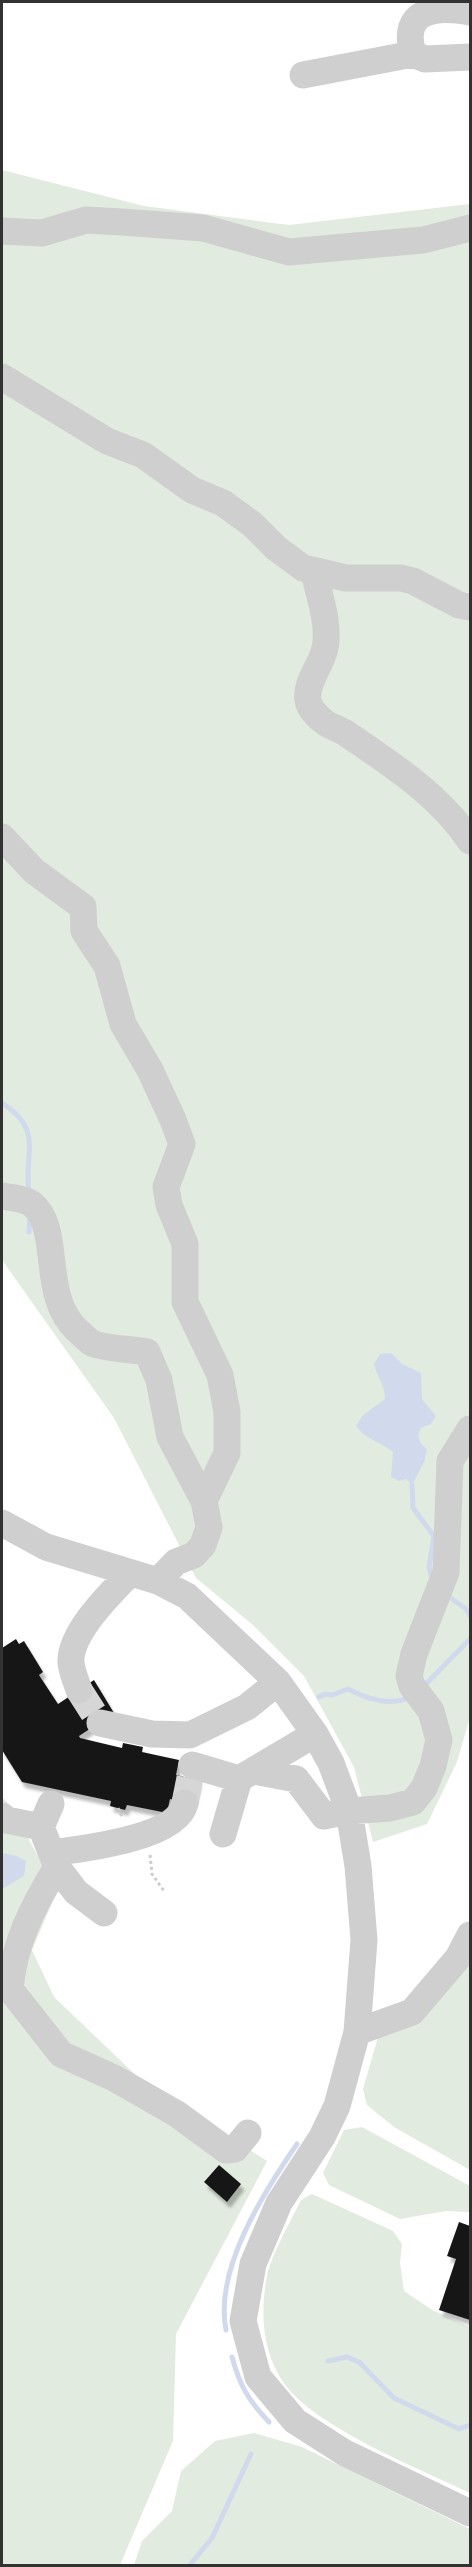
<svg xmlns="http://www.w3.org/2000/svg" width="472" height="2567" viewBox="0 0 472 2567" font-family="'Varela Round',sans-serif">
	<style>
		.green { fill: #e2ebdf }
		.water { fill: #d0daec }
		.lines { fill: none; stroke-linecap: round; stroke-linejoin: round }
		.stream { stroke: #d0daec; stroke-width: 5 }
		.building { fill: #191919; filter: url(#shadow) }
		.minor-tunnel { stroke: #d6d6d6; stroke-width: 27; stroke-dasharray: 27 14; stroke-linecap: butt }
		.path { stroke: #ccc; stroke-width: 3; stroke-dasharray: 3 3; stroke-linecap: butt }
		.minor { stroke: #cfcfcf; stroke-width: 27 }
	</style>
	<defs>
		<filter id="shadow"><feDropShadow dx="3.5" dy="6" stdDeviation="1.5" flood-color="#0004"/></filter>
	</defs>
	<rect width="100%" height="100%" fill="#fff"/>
	<!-- green -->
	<path class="green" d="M2,170L144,206L289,225L470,204V1717L457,1762L427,1824L373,1842L354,1767L304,1676L253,1625L196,1578L114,1418L2,1260Z
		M2,1797L10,1805L57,1891L32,1950L54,1997L142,2081L267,2161L176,2334L173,2441L120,2565H2Z
		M470,1961V2170L394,2127L367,2105L363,2089L378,2037C416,2016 446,1999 470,1961Z
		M362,2127L470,2186V2212L446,2211L400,2219L329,2185L323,2173L344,2130Z
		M312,2194L393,2231L402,2244L400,2263L404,2291L432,2310L470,2327V2493C420,2469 314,2427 283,2382C262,2350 260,2312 267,2276C271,2255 291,2221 301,2200Z
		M254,2433L302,2447L470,2529V2565H134L142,2541L172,2511L181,2471L215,2441Z"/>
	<!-- water -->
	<path class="water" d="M391,1353L402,1364L421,1373L422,1399L436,1416L431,1424L421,1428L418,1435L421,1444L427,1449L424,1462L412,1485L406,1479L399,1481L391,1477L393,1452C380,1441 366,1440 356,1426L362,1416L385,1399C385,1385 377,1377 374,1364L380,1354Z
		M2,1853L17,1856L26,1861L24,1876L2,1889Z"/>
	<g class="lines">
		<!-- stream -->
		<path class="stream" d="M2,1103C45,1131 23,1152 29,1192
			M29,1232L30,1216
			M412,1485L413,1508L434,1536L429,1567L432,1578
			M445,1594L466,1609L470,1616
			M423,1687L470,1639
			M319,1697L325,1694L332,1695L348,1689C365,1698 393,1708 410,1696
			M226,2330C214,2269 264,2192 297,2144
			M232,2357C240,2386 248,2400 269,2422
			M328,2361L347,2357L359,2362L394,2398L459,2429L470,2425
			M189,2566L212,2538L251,2454"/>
	</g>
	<!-- building -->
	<path class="building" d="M16,1639L19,1644L24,1641L43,1672L39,1675L58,1704L94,1680L114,1713L79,1736L80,1738L122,1748L123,1743L143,1747L142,1752L179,1760L176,1775L198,1780L192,1804L170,1799L167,1813L127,1805L125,1810L110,1806L111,1801L22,1782L2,1750V1648Z
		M219,2165L241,2184L227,2202L204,2182Z
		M459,2222L470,2226V2320L439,2310L456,2259L447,2256Z"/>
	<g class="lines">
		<!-- minor-tunnel -->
		<path class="minor-tunnel" d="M79,1690L100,1723
			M185,1803L190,1778"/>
		<!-- path -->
		<path class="path" d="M118,1808L122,1817
			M150,1855L152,1874L164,1891"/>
		<!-- minor -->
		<path class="minor" d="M470,12C436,6 400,9 413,54L425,59L470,57
			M303,75L413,54
			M2,231L42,233L86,220L122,222L203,228L289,252L423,240L470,228
			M2,377L107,441L143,455L192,490L223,503L252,524L276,548L303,568L346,578H401L413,581L459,605L470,607
			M314,572C319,595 330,625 325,648C322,665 305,682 308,700C309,708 317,716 323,721C330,727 340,729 347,734C391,764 441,796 470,841
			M2,837L34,871L83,907L84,931L107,966L123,1024L150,1070L173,1120L182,1144L166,1187L169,1205L185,1244V1302L220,1375L227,1412V1453L204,1501L209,1527L203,1545L194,1555L176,1562L158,1581
			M2,1196C11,1198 24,1198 32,1204C63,1229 39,1296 78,1331C82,1334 87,1340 92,1343C105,1349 132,1349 147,1352L159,1380L170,1437L204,1501
			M2,1523L46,1547L158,1581L187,1596L278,1682L315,1734L331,1763L349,1811L358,1866L364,1940L357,2032L337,2106L322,2137L279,2203L253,2264L243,2321L258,2377L295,2421L345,2453L470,2513
			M79,1690C76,1681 72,1672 71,1663C69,1633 111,1593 130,1573
			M100,1723L152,1734L190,1735L247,1707L278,1682
			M192,1765L239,1779
			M254,1771L296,1779L324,1816L349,1811L390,1808L413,1802L424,1788L433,1766L439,1740L431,1711L412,1686L409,1676L414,1654L446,1572L450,1461L470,1429
			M51,1804L41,1827L57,1867L76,1892L104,1913
			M2,1816L7,1820L41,1827
			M223,1834L239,1779L315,1734
			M52,1853C82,1849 178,1838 185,1803
			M57,1867C33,1906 14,1943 10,1989L61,2054L114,2078L177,2114L226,2150L235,2149L248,2133
			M357,2032L412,2012L458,1958L470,1935"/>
	</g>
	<!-- border -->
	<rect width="472" height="2567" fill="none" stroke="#323232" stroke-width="6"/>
</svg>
